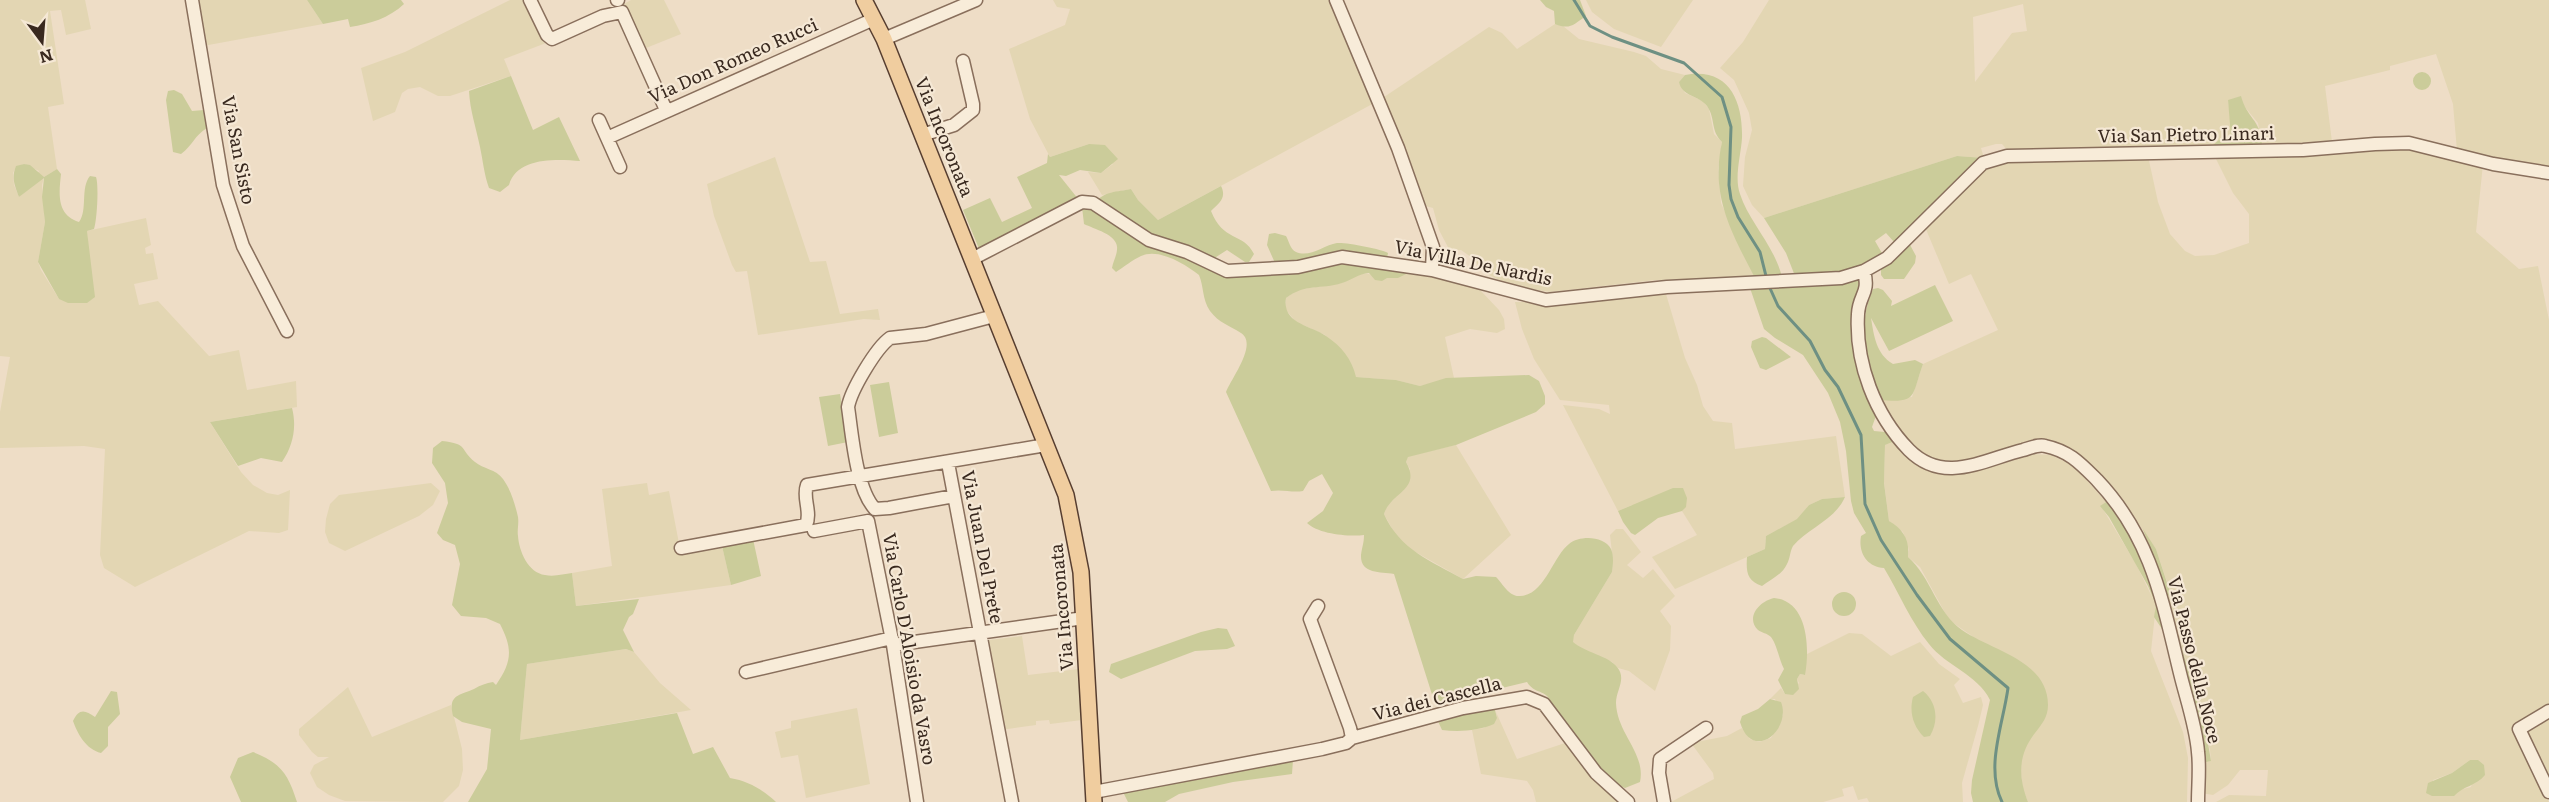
<svg xmlns="http://www.w3.org/2000/svg" width="2549" height="802" viewBox="0 0 2549 802" font-family="Literata,serif">
	<style>
		.farmland { fill: #e3d6b3; fill-rule: evenodd }
		.green { fill: #cbcc9a }
		.lines { fill: none; stroke-linecap: round; stroke-linejoin: round }
		.stream { stroke: #6e9083; stroke-width: 3 }
		.minor-casing { stroke: #896f5c; stroke-width: 15 }
		.major-casing { stroke: #573e30; stroke-width: 18 }
		.minor { stroke: #f8ecd9; stroke-width: 12 }
		.major { stroke: #f0cd9f; stroke-width: 15 }
		.labels { text-anchor: middle; stroke-width: 4.5; stroke-linejoin: round; paint-order: stroke }
		.street-label { font-size: 18px; fill: #39291f; stroke: #f5e8d5 }
	</style>
	<rect width="100%" height="100%" fill="#eeddc6"/>
	<!-- farmland -->
	<path class="farmland" d="M0,0H85L91,29L66,35L61,10L50,11L64,104L48,107L57,169L44,177L42,185L45,222L38,262L41,270L59,299L89,261L87,231L146,218L151,245L145,248L146,254L153,253L158,279L134,284L139,305L158,301L209,356L239,350L247,390L296,381L297,407L210,422L241,472L253,485L267,493L278,495L290,490L288,530L279,533L249,531L135,587L104,568L100,555L105,449L84,446L0,448V412L10,357L0,356ZM24,164L39,171L27,190L19,197L14,185L13,173L16,167Z
		M195,0H307L323,24L203,46Z
		M510,0H524L546,43L504,59L511,76L450,96H438L420,87L408,89L402,93L395,112L373,121L361,68L405,52Z
		M631,0H664L681,34L646,48L624,4Z
		M1053,0H1330L1376,102L1158,220L1138,200L1131,189L1102,195L1088,172L1101,173L1113,164L1089,144L1050,157L1030,119L1009,49L1065,25L1070,9L1057,7Z
		M1586,0H1693L1661,47L1614,29L1592,12Z
		M1769,0H2549V168L2457,151L2453,104L2436,54L2390,66V70L2325,86L2332,142L2262,144L2258,123L2244,106L2228,100L2232,137L2212,146L2009,152L2002,144H1996L1981,148L1984,158L1957,156L1764,218L1752,205L1743,186L1745,157L1752,130L1749,113L1734,80L1720,68L1743,42ZM2023,4L2027,31L2012,33L1975,82L1973,17Z
		M1558,22L1579,39L1634,52L1646,56L1661,69L1685,75L1679,82L1685,93L1703,101L1709,109L1714,134L1722,142L1718,168L1721,203L1755,278L1656,280L1550,292L1518,287L1499,280L1485,273L1471,257L1461,250L1450,251L1439,230L1433,208L1422,205L1381,99L1489,27L1502,33L1517,49Z
		M2383,146L2429,151L2483,164L2476,232L2519,269L2538,266L2549,320V708L2524,720L2522,747L2549,802H2216L2229,795L2266,796L2268,770H2240L2228,785L2213,795L2201,793L2202,763L2211,761L2210,750L2198,702L2167,596L2171,594L2156,549L2126,506L2098,477L2057,446L1956,466L1933,463L1902,437L1879,400L1912,397L1923,364L1998,330L1971,274L1949,284L1925,227L1985,167L2011,159L2148,156L2158,202L2170,234L2185,251L2195,256L2214,255L2249,243V214L2233,193L2214,155ZM2470,760H2478L2471,787L2459,790L2452,796H2432L2433,780L2452,773Z
		M775,157L810,262L826,261L840,314L878,309L880,320L864,319L758,335L747,271L736,272L732,265L714,216L707,184Z
		M1409,268L1466,283L1481,291L1499,310L1504,319L1505,329L1497,333L1470,329L1445,337L1454,378L1420,386L1396,380L1356,377L1325,335L1296,322L1286,310V298L1297,290L1341,283L1361,273L1398,278Z
		M1666,294L1685,358L1697,385L1703,406L1713,421L1732,423L1735,449L1836,436L1845,497L1822,499L1809,505L1798,519L1766,536L1765,549L1675,589L1652,557L1697,535L1682,511L1686,506L1632,505L1618,511L1563,405L1599,409L1610,414L1609,405L1560,400L1534,359L1522,329L1515,302H1579Z
		M1895,441L1921,465L1990,463L2006,461L2031,454L2051,455L2074,466L2106,502L2101,506L2136,564L2156,605L2151,651L2183,732L2188,758L2187,802H2028L2023,790L2020,766L2023,750L2031,738L1972,636L1949,620L1920,567L1908,557L1909,550L1903,532L1889,521L1884,482L1885,445Z
		M1456,445L1511,535L1463,579L1405,546L1395,534L1384,514L1387,505L1394,499L1410,469L1406,462L1408,456Z
		M431,483L440,491L433,505L419,516L345,551L329,543L325,532L326,519L330,504L339,495Z
		M647,483L649,495L669,491L681,554L722,546L731,585L576,606L572,573L612,566L602,489Z
		M1616,529H1623L1641,552L1627,565L1643,578L1653,569L1675,596L1660,611L1671,626L1670,650L1655,691L1629,671L1618,668L1612,662L1579,648L1572,642L1574,635L1612,572L1613,562L1610,535Z
		M1849,633L1862,634L1891,656L1920,642L1939,664L1960,679L1954,685L1963,703L1981,697L1983,705L1978,726L1962,783L1963,802H1869L1867,798L1858,800L1853,786L1842,789L1844,796L1823,802H1671L1714,779L1713,773L1691,743L1727,736L1742,728L1750,739L1759,742L1771,738L1783,715L1775,699H1770L1781,688L1785,694L1799,683L1797,679L1800,674L1804,675L1807,654Z
		M1022,636L1028,675L1079,669L1082,720L1050,724L1049,720L1036,721V725L1001,730L982,641Z
		M626,649L634,652L660,683L691,710L520,740L527,664Z
		M348,687L372,737L451,705L462,749L463,770L459,786L443,802L345,801L329,795L317,787L310,773L314,765L329,757H318L312,752L299,735V729Z
		M857,708L870,784L806,798L798,755L781,758L775,732L791,728V721Z
		M1496,712L1517,759L1571,741L1622,802H1536L1533,790L1527,781L1481,774L1472,730L1484,728L1497,718Z
		M2549,716V783L2526,736L2528,728Z"/>
	<!-- green -->
	<path class="green" d="M307,0H401L404,4C389,18 370,24 350,27L348,19L323,24Z
		M1540,0H1580L1586,16C1573,25 1570,30 1555,24L1554,11L1546,7Z
		M2413 81a9 9 0 1 1 18 0a9 9 0 1 1-18 0Z
		M1685,75C1729,67 1743,101 1742,138C1741,155 1734,177 1740,194C1749,222 1774,245 1782,277L1755,278C1731,232 1710,195 1722,142C1710,130 1716,119 1707,106C1699,95 1682,97 1679,82Z
		M511,76L533,130L559,117L580,161C556,159 517,157 509,185L500,192L489,188C484,174 483,161 480,147C476,127 470,111 469,91Z
		M174,90L182,94L192,111L204,110L207,128C194,136 193,145 181,154L173,152L166,100L168,91Z
		M2241,96C2247,119 2260,118 2262,144L2212,146L2219,140L2231,137L2228,100Z
		M1089,144L1105,145L1118,159L1101,173L1080,170L1066,176L1059,175L1079,200L980,251L963,210L990,198L1002,222L1032,208L1017,177L1047,163L1048,154L1050,157Z
		M1957,156L1984,158L1963,173L1895,243L1886,233L1875,241L1883,255L1851,271L1795,276L1786,253L1764,218Z
		M24,164L30,165L44,177L57,169L61,174C59,193 56,215 79,222C88,210 80,188 90,176L96,177C99,185 97,220 94,229L87,231L95,297L87,303H68L59,299L38,262L45,222L42,197L44,178L19,197C15,186 11,178 16,166Z
		M1221,186C1227,198 1219,203 1211,211C1223,242 1243,232 1254,254L1249,262H1245L1227,250L1213,259L1164,243L1095,203C1104,191 1117,192 1131,189L1138,200L1158,220Z
		M1089,204L1224,272L1341,259L1410,272L1398,278H1387L1382,281L1375,280L1369,273C1358,274 1352,280 1342,283C1320,290 1306,283 1286,298C1282,324 1311,325 1326,336C1341,346 1352,359 1356,377L1396,380L1420,386L1446,378L1529,375L1539,381L1545,396V404L1536,412L1456,445L1408,457L1406,462C1422,490 1391,492 1384,514C1400,550 1431,561 1463,579L1476,576L1496,577C1503,584 1509,597 1520,596C1545,595 1553,556 1569,544C1580,535 1604,536 1611,549C1614,556 1613,565 1612,572L1574,635L1573,642C1584,652 1609,656 1617,667C1627,679 1616,690 1616,703C1617,734 1646,753 1640,782L1625,788C1599,777 1562,722 1548,697C1542,690 1534,693 1527,682L1435,704L1394,574C1380,572 1360,574 1361,555C1362,547 1364,543 1364,535C1349,537 1318,534 1307,523L1323,511L1333,493L1322,474L1309,481L1303,491C1292,493 1283,489 1271,491L1226,392C1232,377 1258,344 1241,333C1229,325 1219,323 1210,311C1202,299 1204,287 1199,275C1185,264 1159,248 1141,256C1132,260 1124,267 1116,272L1112,268C1113,262 1117,255 1117,249C1119,235 1094,229 1084,224L1082,207Z
		M1275,233L1286,236C1289,241 1290,249 1296,252C1310,258 1324,245 1337,243C1345,242 1382,249 1388,253L1387,259L1301,266L1275,263L1267,245L1269,234Z
		M1909,243L1916,256L1915,263L1904,279H1884L1881,275V268Z
		M1858,279L1862,281L1855,319L1878,410L1872,427L1874,431L1885,432L1895,441L1885,445L1884,483L1889,521C1903,529 1910,540 1908,557C1931,577 1937,613 1962,630C1990,650 2048,660 2048,705C2048,717 2042,724 2035,733C2018,755 2018,776 2028,802H1973L1971,793L1972,780L1990,700C1977,674 1946,666 1929,644C1911,622 1899,593 1884,568C1867,567 1858,553 1861,536L1866,533L1854,513L1851,501L1846,451L1840,422L1828,393L1803,355L1775,338L1764,329L1750,288L1818,286Z
		M1935,285L1953,321L1889,351L1871,318C1874,336 1876,354 1893,364L1915,360L1923,364C1911,398 1918,403 1879,400C1866,362 1856,329 1873,289L1878,288L1883,290L1892,301L1891,306Z
		M1762,337L1766,338L1791,357L1766,370L1760,368L1751,347L1752,341Z
		M889,382L898,433L879,437L870,385Z
		M840,394L848,442L828,446L819,397Z
		M292,408C297,427 293,446 282,462L261,458L238,466L210,422Z
		M442,441C469,444 459,449 475,462C483,469 496,469 503,479C511,490 515,504 518,517C519,524 517,530 518,536C519,551 528,573 545,575C554,577 564,574 572,573L576,606L639,599L633,614L629,617L623,630L634,652L626,649L527,664L520,740L677,713L693,754L713,747L730,778C748,781 762,789 776,802H468L487,769L491,729L462,722L453,716C448,695 458,696 474,689C481,685 486,683 493,682L496,685C512,662 513,649 500,624L486,618L461,616L452,605L460,564L455,545L443,540L437,533L448,503L445,483L432,463L433,448Z
		M1673,488H1683L1687,498L1686,507L1682,511L1658,518L1635,535L1631,533L1623,522L1618,511Z
		M1845,497C1835,520 1808,528 1793,546C1790,551 1790,559 1787,564C1782,575 1771,579 1762,586C1747,581 1746,572 1747,557L1765,549L1766,536L1797,519L1809,505L1822,499Z
		M2106,502C2145,541 2152,584 2166,635L2154,617L2156,605L2148,586L2109,517L2100,506Z
		M2143,529L2156,549L2171,595L2167,596L2206,732L2211,761L2202,763L2161,581Z
		M753,539L761,576L731,585L722,546Z
		M1832 604a12 12 0 1 1 24 0a12 12 0 1 1-24 0Z
		M1774,598C1808,601 1810,648 1805,675L1800,674L1797,679L1799,689L1793,695L1785,694L1778,680L1784,669C1779,659 1777,645 1771,637C1767,633 1762,633 1758,630C1745,617 1760,601 1774,598Z
		M1218,628L1227,629L1235,646L1227,649L1195,651L1121,679L1109,672L1111,664L1201,632Z
		M111,691L117,692L120,714L108,727V746L101,753C86,749 78,735 73,721C79,708 85,710 95,717Z
		M1923,691C1937,702 1939,721 1930,736L1924,737C1913,726 1909,712 1913,697Z
		M1770,699L1781,702C1792,730 1752,763 1740,722L1742,716L1758,709Z
		M1494,706L1497,718L1494,724C1478,731 1459,732 1442,730L1437,719Z
		M253,752C281,763 288,774 297,802H241L230,777L238,758Z
		M1293,760L1292,774L1233,782L1179,794L1165,802H1128L1123,792Z
		M2470,760H2478L2484,765L2485,775C2476,786 2463,786 2454,796H2432L2426,793L2428,783L2452,773Z"/>
	<g class="lines">
		<!-- stream -->
		<path class="stream" d="M1574,0L1590,26L1612,37L1684,63L1722,97L1731,127L1729,185L1731,199L1738,217L1760,252L1767,280
			M1769,286L1778,306L1810,341L1825,370L1838,387L1861,435L1865,504L1881,540L1917,595L1950,639L2008,688C2003,725 1985,767 2002,802"/>
		<!-- minor casing -->
		<g class="minor-casing">
			<path id="minor" d="M192,0L223,185L243,246L287,331
				M530,0L547,35L552,39L603,16L622,12L666,110
				M617,0H618
				M1336,0L1398,148L1433,247L1432,270
				M884,39L976,0
				M599,120L620,167
				M922,135L954,125L973,110V104L963,61
				M607,138L874,19
				M972,259L1082,202L1093,203L1149,240L1187,252L1227,271L1298,267L1342,257L1432,270L1546,300L1667,287L1841,278L1864,271L1887,258L1983,163L2007,156L2303,150L2375,144L2409,143L2493,164L2549,173
				M1864,271C1870,294 1859,294 1858,314C1855,363 1875,415 1909,450C1944,485 1983,460 2023,450C2030,448 2039,444 2045,446C2069,451 2080,463 2097,480C2151,537 2162,599 2180,673C2186,698 2196,726 2198,752C2200,768 2198,786 2198,802
				M948,463L1012,802
				M954,496L889,508L875,509C856,489 852,434 848,407C851,390 876,348 890,338L926,334L994,316
				M814,531L868,521L893,645L917,802
				M681,548L806,525C812,512 802,498 807,485L1046,445
				M893,645L1084,618
				M746,672L892,638
				M2549,711L2519,729L2549,792
				M1352,738L1463,708L1527,697L1544,704L1596,773L1628,802
				M1094,792L1322,749L1346,743L1352,738L1350,728L1310,619L1318,606
				M1664,802L1659,773L1660,759L1706,728"/>
		</g>
		<!-- major casing -->
		<g class="major-casing">
			<path id="major" d="M864,0L884,39L1066,495L1081,572L1094,802"/>
		</g>
		<!-- minor -->
		<use href="#minor" class="minor"/>
		<!-- major -->
		<use href="#major" class="major"/>
	</g>
	<g class="labels">
		<!-- street labels -->
		<g class="street-label">
			<text transform="translate(733 61) rotate(-24)" y="6">Via Don Romeo Rucci</text>
			<text transform="translate(2186 135) rotate(-1)" y="6">Via San Pietro Linari</text>
			<text transform="translate(944 137) rotate(68)" y="6">Via Incoronata</text>
			<text transform="translate(238 150) rotate(79)" y="6">Via San Sisto</text>
			<text transform="translate(1473 263) rotate(12)" y="6">Via Villa De Nardis</text>
			<text transform="translate(982 547) rotate(79)" y="6">Via Juan Del Prete</text>
			<text transform="translate(1062 607) rotate(-95)" y="6">Via Incoronata</text>
			<text transform="translate(909 649) rotate(80)" y="6">Via Carlo D'Aloisio da Vasro</text>
			<text transform="translate(2194 660) rotate(76)" y="6">Via Passo della Noce</text>
			<text transform="translate(1437 699) rotate(-14)" y="6">Via dei Cascella</text>
		</g>
	</g>
	<!-- north arrow -->
	<g transform="translate(42 42) rotate(164)" stroke="#f5e8d5" stroke-width="4.5" paint-order="stroke">
	<path d="M0-4.5L10 22L0 15L-10 22Z" fill="#39291f"/>
	<text y="-9" font-size="16" font-weight="bold" text-anchor="middle" fill="#39291f">N</text>
	</g>
</svg>
